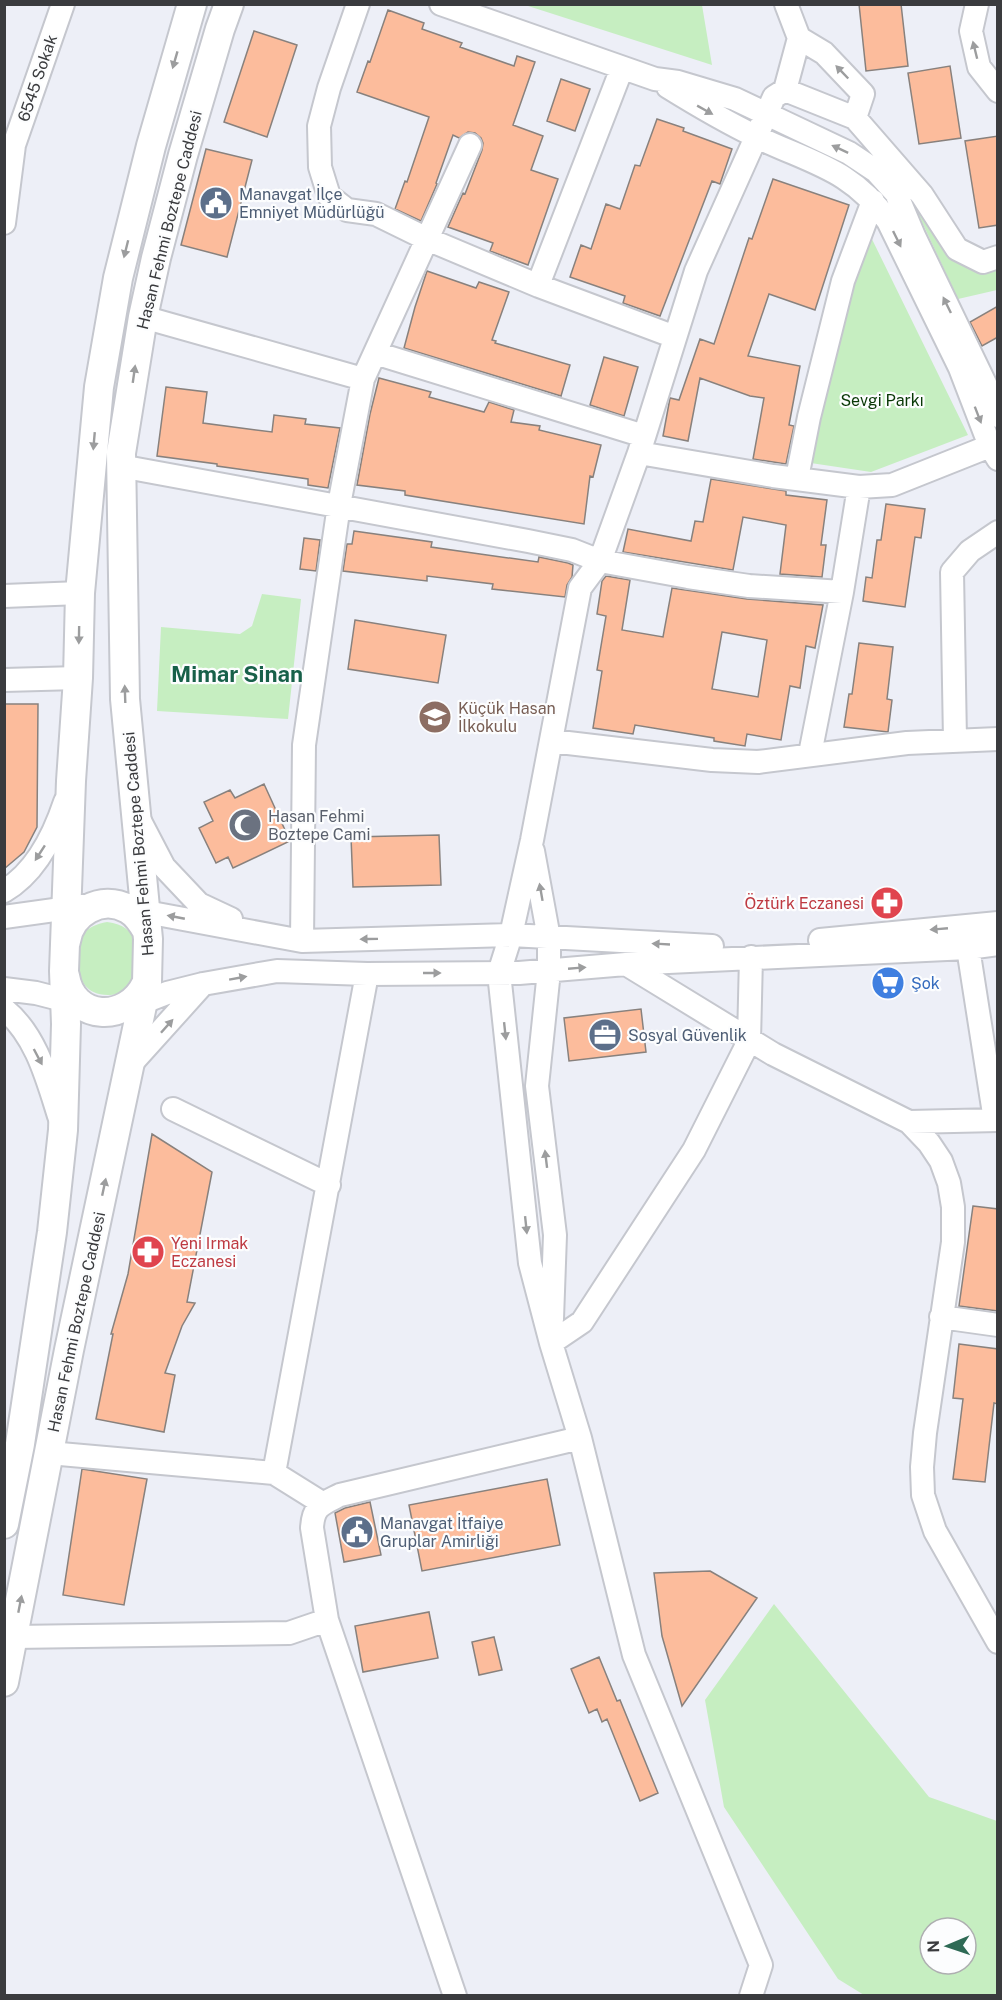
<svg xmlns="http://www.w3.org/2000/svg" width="1002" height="2000" viewBox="0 0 1002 2000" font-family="'Public Sans',sans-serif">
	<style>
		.green { fill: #c6eec1; fill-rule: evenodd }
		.building { fill: #fcbc9c; stroke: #88817d; stroke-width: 1.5; fill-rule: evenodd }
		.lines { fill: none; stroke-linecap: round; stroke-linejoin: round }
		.minor-casing { stroke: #c5c7ce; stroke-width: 26 }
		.major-casing { stroke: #c5c7ce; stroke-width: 32 }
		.minor { stroke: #fff; stroke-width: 22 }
		.major { stroke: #fff; stroke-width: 28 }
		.oneway { fill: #9c9d9e }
		.labels { text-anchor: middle; stroke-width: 4.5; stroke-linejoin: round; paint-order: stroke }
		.street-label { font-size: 16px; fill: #3a3b3e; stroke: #fcfdfe }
		.service-label { font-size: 16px; fill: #4e5e75; stroke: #fcfdfe; text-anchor: start }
		.park-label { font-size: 16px; fill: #083805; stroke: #fcfdfe }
		.education-label { font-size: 16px; fill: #785e54; stroke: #fcfdfe; text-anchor: start }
		.worship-label { font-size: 16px; fill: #5b616d; stroke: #fcfdfe; text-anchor: start }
		.health-label { font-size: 16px; fill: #be3a42; stroke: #fcfdfe; text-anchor: end }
		.shop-label { font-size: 16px; fill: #366cbe; stroke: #fcfdfe; text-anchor: start }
		.district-label { font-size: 22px; font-weight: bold; fill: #176049; stroke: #fcfdfe }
	</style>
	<rect width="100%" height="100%" fill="#edeff7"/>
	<!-- green -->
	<path class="green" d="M525,5H702L712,65Z
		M914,205L997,265V290L958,299Z
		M867,229L968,435L871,472L804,462Z
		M262,594L301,599L288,719L157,711L161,627L240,634L252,626Z
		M107,922C141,927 135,947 137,975C133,979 130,985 125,989C121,993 114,995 108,995C86,995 79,980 77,961C76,938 84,926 107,922Z
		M774,1604L929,1797L997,1821V1995H864L838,1979L724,1807L705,1700ZM930,1928H966V1964H930Z"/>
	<!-- building -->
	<path class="building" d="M859,4H901L908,66L866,71Z
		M388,10L424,23L422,29L462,43L460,47L514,66L517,56L535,62L513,125L543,136L531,170L558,179L528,265L490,251L493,243L448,227L463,193L465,194L482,150L483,143L481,138L475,133L468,132L459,138L453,135L436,183L437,184L421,221L395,209L405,181L407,182L429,117L357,92L368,61L370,62Z
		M254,31L297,45L267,137L224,122Z
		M950,66L961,138L919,144L908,73Z
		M561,79L590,89L575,131L547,121Z
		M657,119L684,128L683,131L732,149L720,184L712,181L660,316L623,303L625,296L570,277L581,245L591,249L606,204L620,209L635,165L640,166Z
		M998,136V225L979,228L965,141Z
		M206,149L252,160L227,257L181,245Z
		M773,179L849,205L815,310L769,294L748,356L800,366L789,425L794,426L786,464L753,459L764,398L750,396L700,378L688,441L663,436L670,398L679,400L700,339L714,344L749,238L752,239Z
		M427,271L476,288L479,282L509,292L492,340L496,341L495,343L570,365L561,396L404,348L415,307Z
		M998,306V337L982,346L970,322Z
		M604,357L638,367L624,416L590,405Z
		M379,378L431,392L429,397L484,412L489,402L514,410L511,422L540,426L539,430L601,445L593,477L590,476L584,524L405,495V491L357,485L370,414Z
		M166,387L207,392L203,423L272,432L274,415L306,419L305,424L340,428L328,488L308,485V479L217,466V464L157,456Z
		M711,479L786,491V495L827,500L821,545H826L822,577L780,574L786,525L743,517L733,570L623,552L628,529L691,541L695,521L703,522Z
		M886,504L925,509L921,538L915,537L905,607L863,601L866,577L872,578L877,540H881Z
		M354,531L432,542L431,547L480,554L538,562L539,557L568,563L573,565L572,577L567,585L565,597L492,589L493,584L427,576V581L343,571L347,544H352Z
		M304,538L320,540L316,571L300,569Z
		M606,576L630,580L622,630L663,637L672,588L747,599L823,605L815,648L806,646L800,688L790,686L781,740L747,734L745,746L714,741V738L635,725L633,734L593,728L602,671L597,670L606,616L597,614L602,581ZM722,632L767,640L758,697L712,689Z
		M355,620L446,635L438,683L348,669Z
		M859,643L893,647L887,699L892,700L888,732L844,727L849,694H852Z
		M4,704H38L37,827L24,852L4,869Z
		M264,784L290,841L233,868L228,857L216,863L199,828L213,821L204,802L230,790L235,798Z
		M439,835L441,885L353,887L351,837Z
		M641,1009L646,1052L569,1061L564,1018Z
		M152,1134L212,1172L187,1302L195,1303L182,1326L165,1373L175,1375L164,1432L96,1419L113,1334H111L128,1274Z
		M973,1206L998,1209V1311L959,1306Z
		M959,1344L998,1349V1404L994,1403L985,1482L953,1479L963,1399L953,1398Z
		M82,1469L147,1479L124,1605L63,1595Z
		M547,1479L560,1545L422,1571L409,1505Z
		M370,1502L381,1555L344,1562L335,1513L345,1508Z
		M710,1571L757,1598L682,1706L662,1636L654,1573Z
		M429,1612L438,1658L363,1672L355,1626Z
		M494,1637L502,1670L479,1675L472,1642Z
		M599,1657L617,1701L620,1700L658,1793L640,1801L607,1719L602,1722L597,1709L589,1713L571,1669Z"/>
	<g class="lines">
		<!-- minor casing -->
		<g class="minor-casing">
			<path id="minor" d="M358,4L329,88L319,126L320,167L329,196L347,210L376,214L427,239L539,286L675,337
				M441,4L655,79L678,82L735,99L849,153L876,171L896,193L914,236L992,398L998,416
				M977,4L971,31L979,67L998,91
				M799,38L824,53L863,94L855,118
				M668,87C697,105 726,122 757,137C811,163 852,169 888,221L960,368L990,446L998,459
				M785,90L855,118L922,195L957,249L983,262L998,257
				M4,223L14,145L63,4
				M538,285L622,68
				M143,317L363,379L470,145
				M375,353L644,436
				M639,453L773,476L859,487L892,485L990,446
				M120,466L528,541L572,550L600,561L688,577L749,586L842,592
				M797,478L809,417L843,281L873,201
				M4,596L80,593
				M4,680L78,678
				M955,740L952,572L970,551L998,532
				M551,741L712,760L758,762L907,743L998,739
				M810,754L842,592L859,487
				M140,821L164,867L199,904L231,919
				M533,851L549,938V971L537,1086L555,1235L552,1319
				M4,891C35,873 54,835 65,802
				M130,909L302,941L511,935L712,946
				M4,917L83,906
				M820,940L998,923
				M302,941L304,745L339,505L363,379
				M968,948L995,1120
				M626,964L773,1054L909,1122L929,1143L941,1161L949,1183L953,1207V1242L925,1433L922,1467L923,1495L935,1531L998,1642
				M4,989L36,993L79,1004
				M131,1007L167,993L203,984L277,971L367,974L519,973L626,964L968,948L998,944
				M4,1009C36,1035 47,1078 59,1116
				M130,1065L203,984
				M173,1109L329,1185
				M909,1122L998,1120
				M941,1317L998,1325
				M551,1343L582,1322L694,1150L749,1041L751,957
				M49,1453L274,1473L322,1503
				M274,1473L367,974
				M14,1637L289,1633L327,1620
				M455,1996L327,1620L312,1528C313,1506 322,1504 340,1495L580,1438
				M751,1996L761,1965L634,1655L580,1438L551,1343L530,1263L499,973L511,935L532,840L580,588L600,561L639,453L696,271L774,97L785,90L799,38L786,4"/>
		</g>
		<!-- major casing -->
		<g class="major-casing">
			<path id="major" d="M66,941C70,913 101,894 128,909C137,914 142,922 147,931
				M65,976C72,1021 127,1024 146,984
				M4,1524L20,1444L52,1232L63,1130L66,1024L64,971L71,781L78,678L80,593L99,387L118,278L151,146L192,4
				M4,1682L69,1350L147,982L148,939L125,699L121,453L143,317L156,258L183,155L220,29L229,4"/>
		</g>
		<!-- minor -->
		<use href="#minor" class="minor"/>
		<!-- major -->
		<use href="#major" class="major"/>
	</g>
	<!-- one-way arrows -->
	<defs><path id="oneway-solid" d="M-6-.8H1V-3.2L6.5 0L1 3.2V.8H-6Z" transform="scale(1.5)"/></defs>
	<g class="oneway">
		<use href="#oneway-solid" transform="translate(975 50) rotate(-104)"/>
		<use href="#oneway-solid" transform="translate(175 60) rotate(106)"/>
		<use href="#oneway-solid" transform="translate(842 72) rotate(-134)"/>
		<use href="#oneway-solid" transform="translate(705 110) rotate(29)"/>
		<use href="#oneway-solid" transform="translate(840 149) rotate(-155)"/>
		<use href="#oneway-solid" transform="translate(897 239) rotate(64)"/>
		<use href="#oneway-solid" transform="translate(126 249) rotate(104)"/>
		<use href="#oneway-solid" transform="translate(947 305) rotate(-116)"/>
		<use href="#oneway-solid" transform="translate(134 374) rotate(-82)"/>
		<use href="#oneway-solid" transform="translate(978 415) rotate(69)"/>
		<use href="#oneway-solid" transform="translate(94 441) rotate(95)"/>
		<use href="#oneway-solid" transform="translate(79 635) rotate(91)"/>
		<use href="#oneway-solid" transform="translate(125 694) rotate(-92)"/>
		<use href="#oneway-solid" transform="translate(40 853) rotate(123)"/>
		<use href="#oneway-solid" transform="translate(541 892) rotate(-100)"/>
		<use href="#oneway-solid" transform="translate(176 917) rotate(-169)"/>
		<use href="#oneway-solid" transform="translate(939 929) rotate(175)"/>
		<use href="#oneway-solid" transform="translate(369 939) rotate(179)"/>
		<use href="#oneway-solid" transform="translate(661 944) rotate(-177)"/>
		<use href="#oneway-solid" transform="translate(577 968) rotate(-5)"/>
		<use href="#oneway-solid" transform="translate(432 973)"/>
		<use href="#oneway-solid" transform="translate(238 978) rotate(-10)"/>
		<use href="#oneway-solid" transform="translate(167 1026) rotate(-48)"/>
		<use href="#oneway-solid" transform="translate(505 1031) rotate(84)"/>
		<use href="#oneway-solid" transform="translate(38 1057) rotate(62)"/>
		<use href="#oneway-solid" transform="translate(546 1159) rotate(-97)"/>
		<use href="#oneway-solid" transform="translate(104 1187) rotate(-78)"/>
		<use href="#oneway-solid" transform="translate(526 1225) rotate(84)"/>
		<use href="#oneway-solid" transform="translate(20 1604) rotate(-79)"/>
	</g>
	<!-- icons -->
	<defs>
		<g id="civic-disc" transform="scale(1.725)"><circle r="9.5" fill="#5c6f8a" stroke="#fcfdfe"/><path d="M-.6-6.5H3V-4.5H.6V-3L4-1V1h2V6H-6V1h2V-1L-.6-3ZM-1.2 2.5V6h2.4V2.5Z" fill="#fff"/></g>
		<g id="school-disc" transform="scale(1.725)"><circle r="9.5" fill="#8d6e63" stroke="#fcfdfe"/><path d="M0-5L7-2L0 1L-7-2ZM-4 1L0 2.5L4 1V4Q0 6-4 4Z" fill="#fff"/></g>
		<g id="mosque-disc" transform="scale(1.725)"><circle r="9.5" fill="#6b7280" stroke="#fcfdfe"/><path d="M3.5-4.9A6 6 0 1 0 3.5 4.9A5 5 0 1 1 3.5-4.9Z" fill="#fff"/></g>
		<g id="pharmacy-disc" transform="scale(1.725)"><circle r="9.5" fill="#e0444e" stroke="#fcfdfe"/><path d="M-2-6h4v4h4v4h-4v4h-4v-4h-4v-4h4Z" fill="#fff"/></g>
		<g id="supermarket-disc" transform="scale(1.725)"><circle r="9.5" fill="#3f7fe0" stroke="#fcfdfe"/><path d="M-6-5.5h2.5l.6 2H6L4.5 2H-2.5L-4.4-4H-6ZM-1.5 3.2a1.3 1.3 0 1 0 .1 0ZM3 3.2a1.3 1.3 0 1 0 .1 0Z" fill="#fff"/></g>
		<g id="office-disc" transform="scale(1.725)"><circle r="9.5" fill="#5c6f8a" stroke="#fcfdfe"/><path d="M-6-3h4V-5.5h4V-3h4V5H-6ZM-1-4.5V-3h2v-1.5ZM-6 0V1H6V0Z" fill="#fff"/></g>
	</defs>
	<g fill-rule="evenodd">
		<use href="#civic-disc" x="216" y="203"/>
		<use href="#school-disc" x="435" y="717"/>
		<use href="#mosque-disc" x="245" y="825"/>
		<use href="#pharmacy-disc" x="887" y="903"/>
		<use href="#supermarket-disc" x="888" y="983"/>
		<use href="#office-disc" x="605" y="1035"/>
		<use href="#pharmacy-disc" x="148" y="1252"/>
		<use href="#civic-disc" x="357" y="1532"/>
	</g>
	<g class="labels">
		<!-- street labels -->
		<g class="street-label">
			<text transform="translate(37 78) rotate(-71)" y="6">6545 Sokak</text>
			<text transform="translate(169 220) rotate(-76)" y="6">Hasan Fehmi Boztepe Caddesi</text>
			<text transform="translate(138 844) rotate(-95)" y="6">Hasan Fehmi Boztepe Caddesi</text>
			<text transform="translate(76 1322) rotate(-78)" y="6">Hasan Fehmi Boztepe Caddesi</text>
		</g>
		<!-- service labels -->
		<g class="service-label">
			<text x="239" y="200">Manavgat İlçe<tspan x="239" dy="18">Emniyet Müdürlüğü</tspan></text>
			<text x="628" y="1041">Sosyal Güvenlik</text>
			<text x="380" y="1529">Manavgat İtfaiye<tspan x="380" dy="18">Gruplar Amirliği</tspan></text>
		</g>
		<!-- park labels -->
		<g class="park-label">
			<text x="882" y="406">Sevgi Parkı</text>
		</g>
		<!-- education labels -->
		<g class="education-label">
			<text x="458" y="714">Küçük Hasan<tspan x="458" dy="18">İlkokulu</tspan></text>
		</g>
		<!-- worship labels -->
		<g class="worship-label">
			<text x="268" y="822">Hasan Fehmi<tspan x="268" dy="18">Boztepe Cami</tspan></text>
		</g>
		<!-- health labels -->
		<g class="health-label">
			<text x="864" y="909">Öztürk Eczanesi</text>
			<text x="171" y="1249" text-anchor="start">Yeni Irmak<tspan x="171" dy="18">Eczanesi</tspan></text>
		</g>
		<!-- shop labels -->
		<g class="shop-label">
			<text x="911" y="989">Şok</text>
		</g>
		<!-- district labels -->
		<g class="district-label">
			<text x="237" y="682">Mimar Sinan</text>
		</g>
	</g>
	<!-- border -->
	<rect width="1002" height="2000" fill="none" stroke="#3a3b3e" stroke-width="12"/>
	<!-- north arrow -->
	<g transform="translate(948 1946) rotate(268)"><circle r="28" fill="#fcfdfe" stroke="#aeafb1" stroke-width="1.5"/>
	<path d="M0-4.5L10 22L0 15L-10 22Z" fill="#2e6a55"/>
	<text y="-9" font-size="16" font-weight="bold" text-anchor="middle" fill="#3a3b3e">N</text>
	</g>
</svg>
